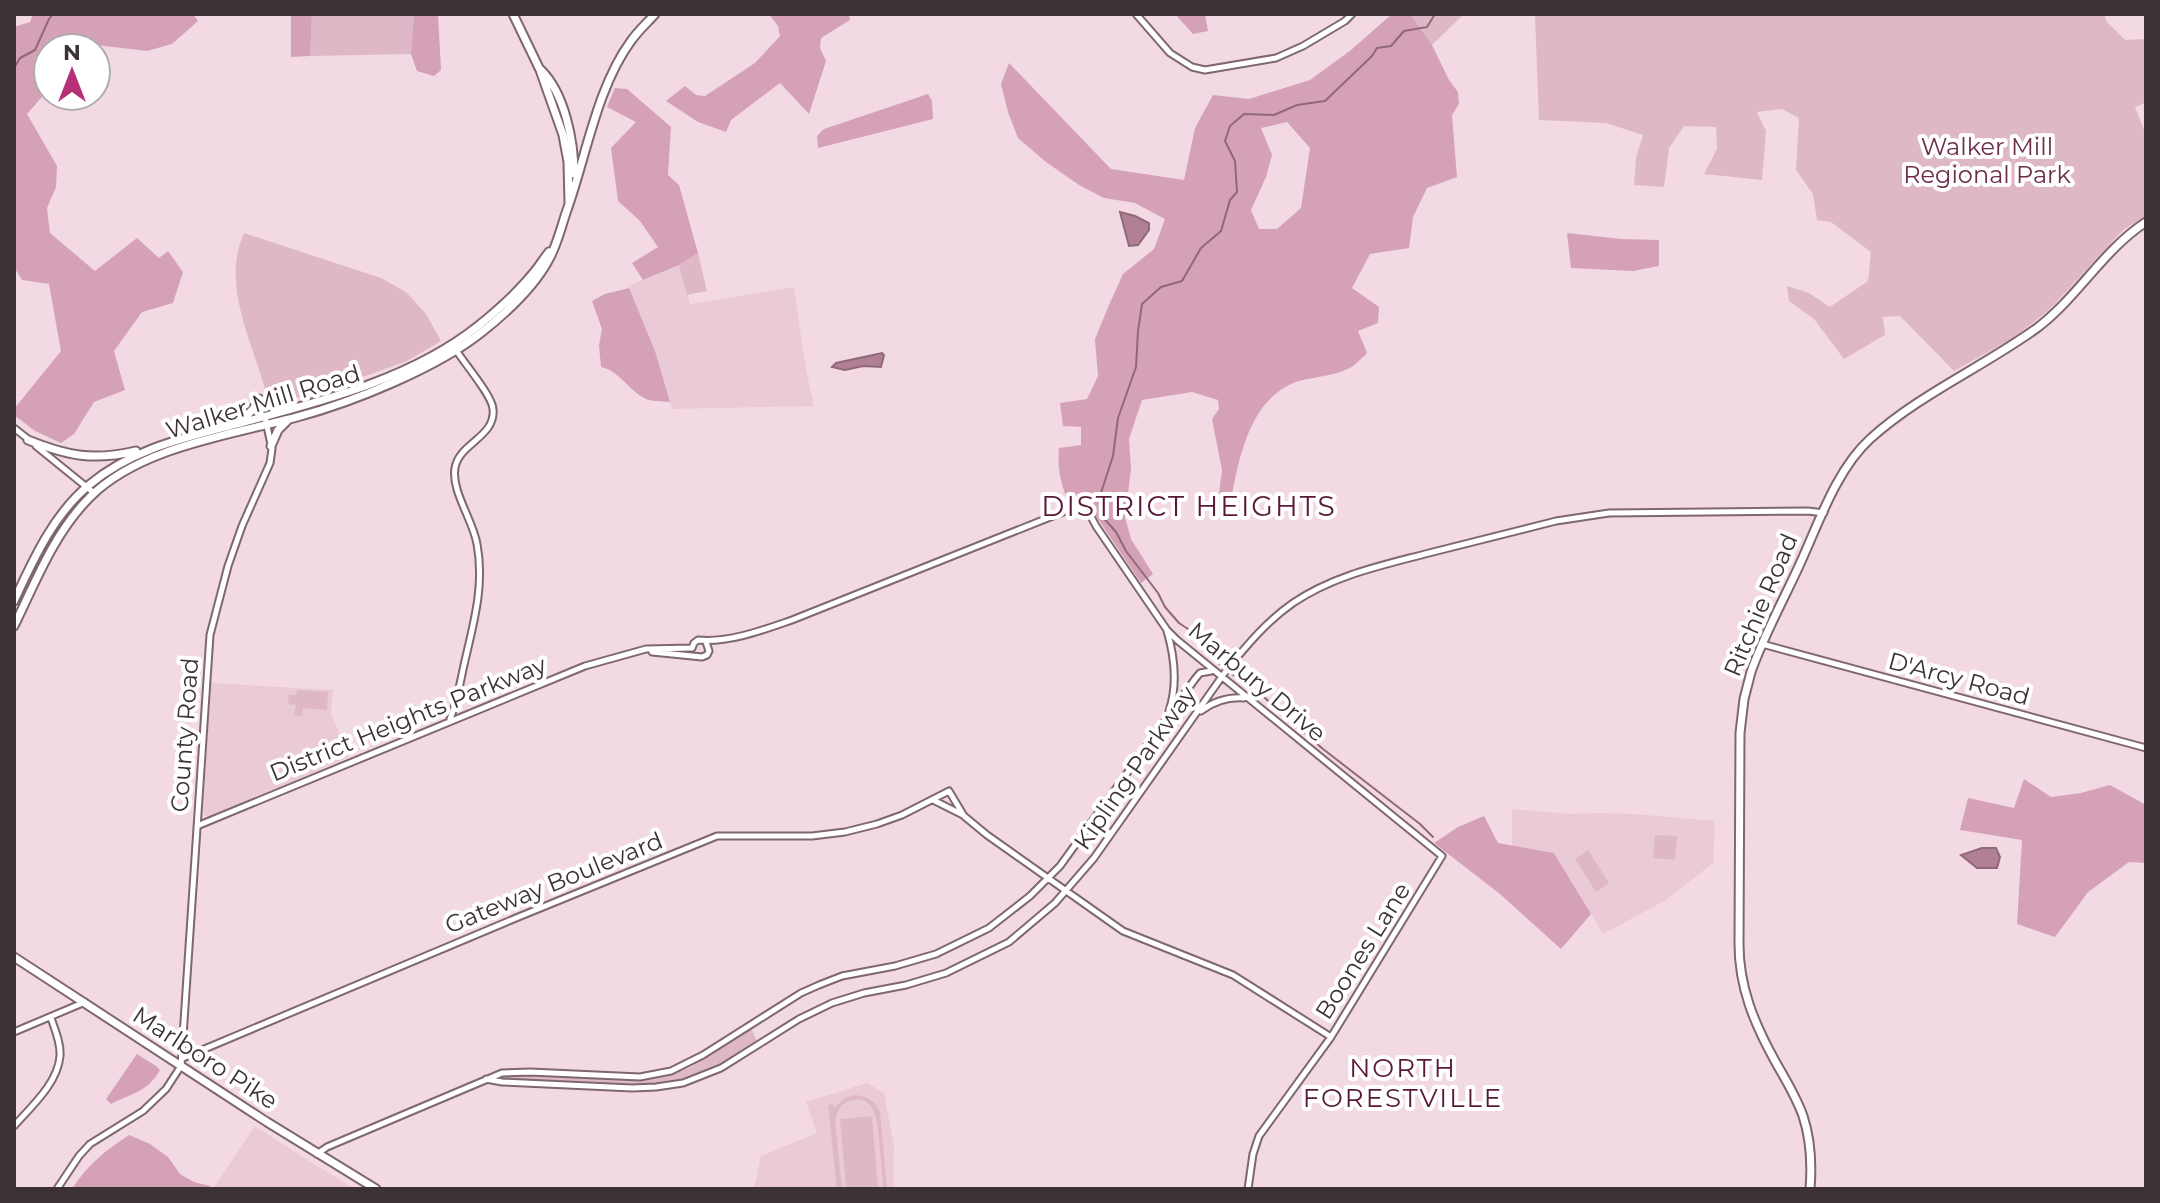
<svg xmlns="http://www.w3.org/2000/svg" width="2160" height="1203" viewBox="0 0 2160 1203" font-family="Montserrat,sans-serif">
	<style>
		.built { fill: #ebcad7 }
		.green { fill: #dfb8c7 }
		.forest { fill: #d5a1b6; fill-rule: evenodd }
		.water { fill: #b28094; stroke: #8f6978; stroke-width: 2 }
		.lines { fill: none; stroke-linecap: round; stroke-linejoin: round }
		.stream { stroke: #8f6978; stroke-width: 2 }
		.minor-casing { stroke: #7e6770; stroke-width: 9 }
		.major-casing { stroke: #7e6770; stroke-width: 11 }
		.minor { stroke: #fff; stroke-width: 5 }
		.major { stroke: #fff; stroke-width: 7 }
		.labels { text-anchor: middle; stroke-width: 8; stroke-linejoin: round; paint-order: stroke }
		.park-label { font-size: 24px; fill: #6c2c4a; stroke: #fff }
		.street-label { font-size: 24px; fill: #3c3236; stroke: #fff }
		.neighbourhood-label { font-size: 26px; letter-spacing: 2px; fill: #581838; stroke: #fff }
		.quarter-label { font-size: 28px; letter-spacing: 2px; fill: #581838; stroke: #fff }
	</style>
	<rect width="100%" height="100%" fill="#f3d9e3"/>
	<!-- built -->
	<path class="built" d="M679,265L690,304L794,287L806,370L814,406L672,409L655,351L628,286Z
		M211,683L333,690L331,713L349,757L209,817L203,814Z
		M1512,809L1572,814L1604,813L1634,814L1715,821L1713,863L1666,900L1603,934L1554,853L1512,846Z
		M867,1083L884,1093L894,1146L893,1189H754L761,1156L817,1133L806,1102Z
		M255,1126L312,1163L355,1189H213Z"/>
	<!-- green -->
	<path class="green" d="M312,14H414L411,54L310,56Z
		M1410,14H1464L1432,45Z
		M1535,14H2104L2107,22L2125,40L2146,39V103L2135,107L2146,135V216L2123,230L2049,310L2013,338L1954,371L1900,316L1883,317L1885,335L1844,359L1814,319L1789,301L1787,286L1809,293L1830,307L1868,281L1871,252L1831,222L1817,220L1813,194L1796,170L1799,118L1782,109L1757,112L1766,131L1762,180L1704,174L1717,149L1716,127L1684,126L1669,148L1664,187L1634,185L1636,158L1643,135L1606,123L1539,120Z
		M244,233L381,278L406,292L426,314L441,341L407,361L338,386L275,404L267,396C254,345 220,285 244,233Z
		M698,253L707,291L687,295L679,265Z
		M297,690L328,692L327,710L303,708L302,716L294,715L296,705L288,704L289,695H296Z
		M1655,835L1677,836L1675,860L1653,858Z
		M1588,850L1609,883L1596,892L1575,859Z
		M752,1030L757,1041L756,1044L719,1067L685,1081L666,1085L627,1086L497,1080L512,1075L643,1081L665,1077L691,1067L748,1031Z
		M855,1095C867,1096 875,1101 880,1112L887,1189H883C883,1176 881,1163 880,1151C878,1129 878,1085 843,1104L838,1111L835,1121L842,1189H837L828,1106L833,1103L834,1108L845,1098Z
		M872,1116L878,1188L846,1189L840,1119Z"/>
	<!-- forest -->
	<path class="forest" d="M33,14H193L198,21L172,44L147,51L96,45L93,48H48V90L27,114L57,166L56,187L47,208L50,233L95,271L137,238L159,258L168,251L183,272L173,303L142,312L114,351L125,390L94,402L74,434L61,443L35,431L14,415V409L61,351L49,284L22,280L14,267V27L30,22Z
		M291,14H312L310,56L291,57Z
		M414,14H438L441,70L434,76L417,71L411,54Z
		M769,14H849L850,20L821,38L820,48L826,61L809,114L780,83L731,120L726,132L698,122L666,101L685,86L696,95L705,96L755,63L780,36L778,26Z
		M1175,14H1205L1208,31L1193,34Z
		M1392,14H1410L1432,45L1449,80L1458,92L1459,104L1452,115L1457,177L1427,188L1413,217L1409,248L1370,254L1352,288L1379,307L1378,323L1358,331L1367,353C1363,357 1358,362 1353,366C1336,377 1312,376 1293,383C1249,402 1239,458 1231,500L1219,494L1222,470L1212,419L1219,409L1218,400L1192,392L1142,400L1129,439L1131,469L1125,517L1131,539L1153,574L1141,583L1092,510L1089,497L1083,496L1069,504C1061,484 1057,470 1059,448L1081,445V427L1063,426L1060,403L1087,399L1098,376L1095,339L1109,305L1123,274L1154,249L1165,219L1135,203L1104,198L1079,185L1046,162L1018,138L1008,112L1001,84L1009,63L1111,169L1184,180L1195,128L1213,95L1249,99L1310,80L1351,50ZM1287,122L1310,148L1301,208L1277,229H1259L1251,210L1266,177L1272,155L1261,128Z
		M615,88L627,89L671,127L668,175L679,185L698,253L679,265L643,280L632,263L658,247L640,221L618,201L611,148L636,122L607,107Z
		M928,94L932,101L933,119L818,148L817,136L824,129Z
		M1567,233L1621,239L1659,240V266L1633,271L1571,268Z
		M629,288L655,351L670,402C661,401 651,402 644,398C628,389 619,371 601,367L599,345L602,329L592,301L605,294Z
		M2024,779L2051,797L2081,793L2110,785L2146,805V863L2129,862L2088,892L2055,937L2017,924L2022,840L1960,830L1968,798L2014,808Z
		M1484,816L1498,843L1554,853L1591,914L1561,949L1500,894L1434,843L1458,827Z
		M137,1054L156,1066L160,1070C148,1092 132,1093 111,1104L106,1099Z
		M129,1135L150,1144L168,1157L180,1174L194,1182L210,1186L208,1189H72C87,1165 106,1150 129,1135Z"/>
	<!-- water -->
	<path class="water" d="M1120,212L1135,216L1149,223V230L1138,245L1129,246Z
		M882,353L884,355L881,367L863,366L845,370L832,367L836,363Z
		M1982,848H1996L2000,857L1997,868H1977L1961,855Z"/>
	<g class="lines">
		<!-- stream -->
		<path class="stream" d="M14,68L20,58L35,50L49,19L53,14
			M1221,665L1204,651L1188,629L1179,623L1165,607L1158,593L1126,551L1116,532L1101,515L1099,499L1113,456L1118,418L1136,367L1138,331L1142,304L1161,287L1182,281L1201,248L1221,231L1230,200L1237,192L1235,161L1225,141L1230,126L1244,114L1274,115L1297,105L1325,101L1372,56L1377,48L1391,46L1404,31L1427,27L1435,14
			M1232,674L1245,683L1249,689L1256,690L1323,749L1420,824L1433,837"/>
		<!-- minor casing -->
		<g class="minor-casing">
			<path id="minor" d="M1136,14L1170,53L1192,67L1205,70L1276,58L1303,46L1345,21L1352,14
				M14,428L28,439
				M36,446L94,493
				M1167,631C1175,658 1178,684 1169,711
				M1762,644L2146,748
				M692,648L694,643L698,640C729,643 763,630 792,620L1068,510L1080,506L1086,507L1096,526L1167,630L1177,640L1442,856L1331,1037L1259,1136L1253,1154L1248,1189
				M652,652L702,657L707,655L709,651L706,642
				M1201,711C1214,701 1228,697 1244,698
				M450,719C457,702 460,683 464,665C473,625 485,586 477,544C473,520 451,491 455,468C459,443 496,437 493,409C492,395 463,362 454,347
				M933,800L963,815
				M197,826L585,666L646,649L692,648
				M14,1032L85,1002
				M183,1058L516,918L717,836H812L845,832L877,824L902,815L949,791L964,816L987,835L1123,931L1233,975L1331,1037
				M486,1079L502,1082L632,1088L656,1087L683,1083L721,1068L799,1019L832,1003L864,993L906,985L946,973L1009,942L1055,903L1094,858L1228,668C1248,644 1267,621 1293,603C1333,576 1379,566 1425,554C1469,543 1513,532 1556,521L1609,513L1808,511L1824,513
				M14,1126C31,1107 58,1083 60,1056C61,1043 55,1030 51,1018
				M317,1154L327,1147L502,1073L530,1072L640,1077L671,1071L703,1055L801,993L819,985L842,976L895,966L936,954L989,928L1030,896L1060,866L1195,679L1200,673L1211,671
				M57,1189L79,1156L90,1144L143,1111L166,1089L181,1066L210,635L228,566L242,526L270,463L272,449L265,417"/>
		</g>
		<!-- major casing -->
		<g class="major-casing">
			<path id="major" d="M513,14L540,70L563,135L568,162L569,203
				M541,70C565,94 574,141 574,174
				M240,423L254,408L259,399L271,406L285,409
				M28,440C68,456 93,461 136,451
				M271,446L278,430L287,421
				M14,601C33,560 53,515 89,485C134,447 189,437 244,422C323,401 413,378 478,326C498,310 519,291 535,271C540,265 544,258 549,252
				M14,626C36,581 54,533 90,497C140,447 230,435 297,417C353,402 437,368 482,332C506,313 533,288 548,261C557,246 561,227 567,210C586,157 597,87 631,41C638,31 647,23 655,14
				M14,957L267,1122L376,1189
				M1810,1189C1812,1164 1811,1140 1803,1116C1796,1096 1785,1079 1775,1061C1754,1023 1739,987 1739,944L1740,733L1744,699L1751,672C1764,635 1783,601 1799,566C1818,525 1836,470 1870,439C1920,394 1983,367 2037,328C2078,297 2103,250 2146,222"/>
		</g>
		<!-- minor -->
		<use href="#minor" class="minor"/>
		<!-- major -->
		<use href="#major" class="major"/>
	</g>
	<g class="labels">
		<!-- park labels -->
		<g class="park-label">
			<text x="1987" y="155">Walker Mill<tspan x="1987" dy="28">Regional Park</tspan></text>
		</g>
		<!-- street labels -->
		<g class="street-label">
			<text transform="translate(263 402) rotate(-17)" y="8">Walker Mill Road</text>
			<text transform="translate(1761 605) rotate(-67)" y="8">Ritchie Road</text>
			<text transform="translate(1959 679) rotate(15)" y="8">D'Arcy Road</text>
			<text transform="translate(1257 682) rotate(40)" y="8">Marbury Drive</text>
			<text transform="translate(408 719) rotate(-22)" y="8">District Heights Parkway</text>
			<text transform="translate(185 735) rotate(-86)" y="8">County Road</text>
			<text transform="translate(1135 768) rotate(-55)" y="8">Kipling Parkway</text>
			<text transform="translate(554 883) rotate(-22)" y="8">Gateway Boulevard</text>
			<text transform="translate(1363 951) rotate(-58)" y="8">Boones Lane</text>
			<text transform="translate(205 1058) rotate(33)" y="8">Marlboro Pike</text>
		</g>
		<!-- neighbourhood labels -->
		<g class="neighbourhood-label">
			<text x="1403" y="1077">NORTH<tspan x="1403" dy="30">FORESTVILLE</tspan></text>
		</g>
		<!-- quarter labels -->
		<g class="quarter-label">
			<text x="1189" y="516">DISTRICT HEIGHTS</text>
		</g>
	</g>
	<!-- border -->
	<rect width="2160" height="1203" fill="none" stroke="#3c3236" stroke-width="32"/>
	<!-- north arrow -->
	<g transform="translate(72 72)"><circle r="38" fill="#ffffff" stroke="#b1adaf" stroke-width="2"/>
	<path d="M0-6L14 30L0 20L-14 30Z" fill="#b53075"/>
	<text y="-12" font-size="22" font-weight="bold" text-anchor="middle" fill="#3c3236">N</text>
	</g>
</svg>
